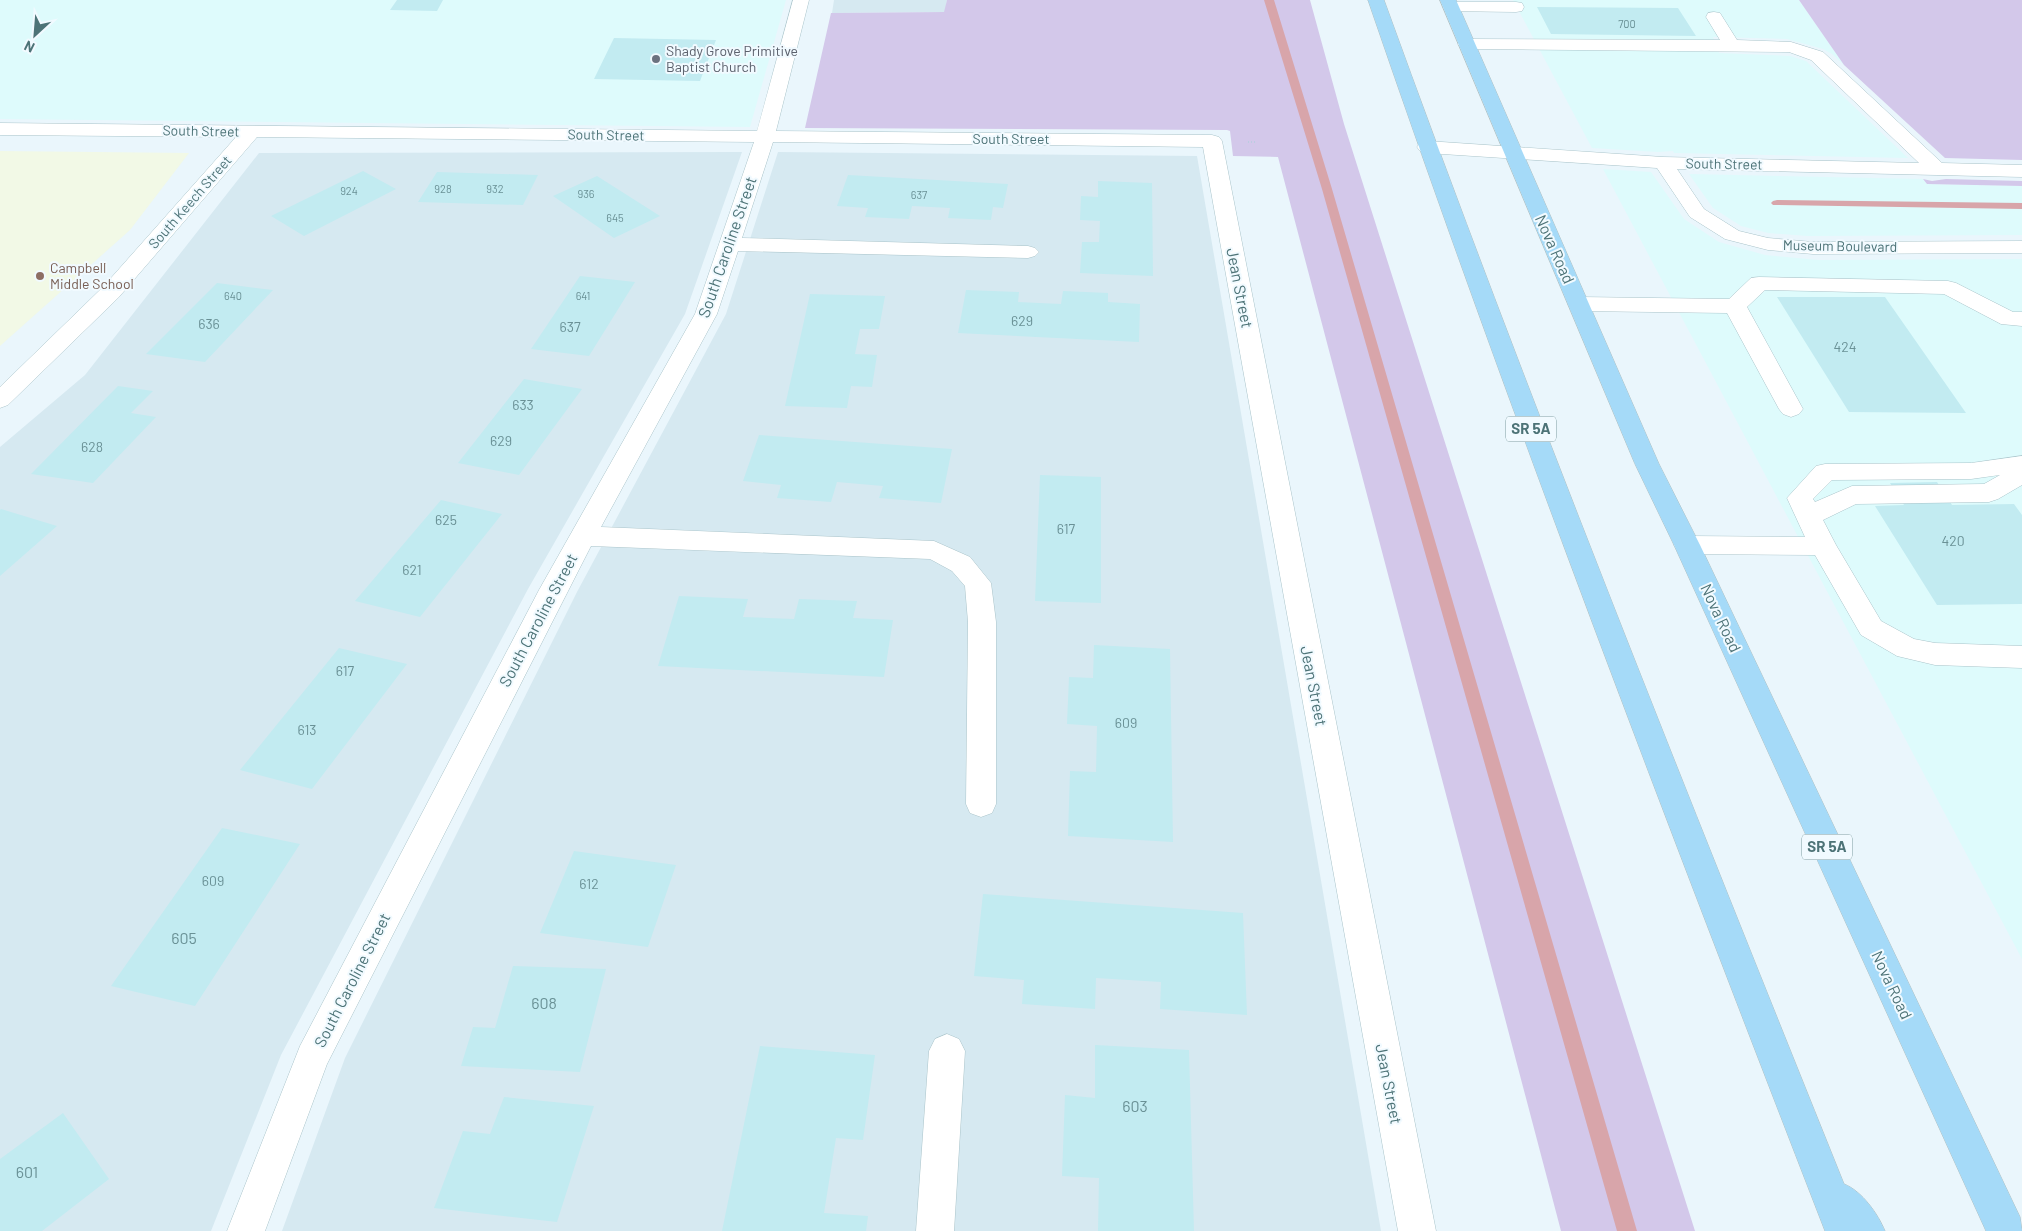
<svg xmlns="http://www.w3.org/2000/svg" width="2022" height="1231" viewBox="0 0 2022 1231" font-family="Barlow,sans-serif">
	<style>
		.residential { fill: #d6e9f1 }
		.commercial { fill: #defbfc }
		.education { fill: #f2f9e6 }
		.green { fill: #d3c8ea }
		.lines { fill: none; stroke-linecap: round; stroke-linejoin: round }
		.stream { fill: #d8a5aa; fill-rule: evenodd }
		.building { fill: #c2ebf1 }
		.minor-casing { stroke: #aac4ca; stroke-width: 1 }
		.major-casing { stroke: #b1c1c3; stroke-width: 1 }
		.path { stroke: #a5d0d7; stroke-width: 2; stroke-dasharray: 0.5 2.5; stroke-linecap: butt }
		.minor { fill: #fff; fill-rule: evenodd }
		.major { fill: #a5daf8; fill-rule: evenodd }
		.worship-dot { fill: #6b7280; stroke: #f1faff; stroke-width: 2 }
		.education-dot { fill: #8d6e63; stroke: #f1faff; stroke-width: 2 }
		.labels { text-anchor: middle; stroke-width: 4; stroke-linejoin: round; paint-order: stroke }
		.far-number-label { font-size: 11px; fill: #6a9196 }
		.far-worship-label { font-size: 14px; fill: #5b616d; stroke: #f1faff; text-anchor: start }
		.far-street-label { font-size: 14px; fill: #4d7377; stroke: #f1faff }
		.far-education-label { font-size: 14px; fill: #785e54; stroke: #f1faff; text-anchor: start }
		.number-label { font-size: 14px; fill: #6a9196 }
		.shield { fill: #f1faff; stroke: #7e9ca0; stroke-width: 1 }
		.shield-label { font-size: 15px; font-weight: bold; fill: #4d7377 }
		.street-label { font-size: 16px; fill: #4d7377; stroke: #f1faff }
		.near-number-label { font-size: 16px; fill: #6a9196 }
	</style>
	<rect width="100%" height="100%" fill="#eaf6fc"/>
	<!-- residential -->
	<path class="residential" d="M834,0H947L945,12L832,13Z
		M742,152L685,314L528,589L281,1055L211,1231H0V447L85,375L259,153Z
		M778,152L1197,156L1381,1231H282L345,1058L577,592L726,314Z"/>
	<!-- commercial -->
	<path class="commercial" d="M0,0H786L750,127L0,119Z
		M1513,0H1799L1844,65L1832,54L1823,49L1787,39L1713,37L1719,53L1790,56L1806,61L1908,158L1674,153L1673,151L1658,152L1592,148Z
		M1603,169L1651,172L1684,219L1719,242L1765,255L1819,260L2022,259V959Z
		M1689,174L1923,179L1927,184L2022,186V235L1808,236L1768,233L1741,226L1713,208Z"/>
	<!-- education -->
	<path class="education" d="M0,151L189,153L130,230L0,346Z"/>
	<!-- green -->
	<path class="green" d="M947,0H1310L1344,124L1695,1231H1561L1278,157L1233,156L1230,131L1227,130L805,128L831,13L944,12Z
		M1799,0H2022V160L1945,158L1844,65Z
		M1923,179L1932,181L1946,179L2022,181V186L1927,184Z"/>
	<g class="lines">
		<!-- stream -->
		<path class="stream" d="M1264,0H1274L1332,189L1637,1231H1617L1322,189Z
			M1777,200L2022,203V209L1773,205L1771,203L1773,201Z"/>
	</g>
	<!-- building -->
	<path class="building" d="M397,0H443L437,11L390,10Z
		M1537,7L1678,8L1696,36L1551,34Z
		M614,38L716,40L700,81L594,79Z
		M363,171L396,189L304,236L271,216Z
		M437,172L538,175L523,205L418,202Z
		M848,175L1008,184L1003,208L993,207L991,220L948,218L950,208L912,206L909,219L865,217L868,208L837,206Z
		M597,176L660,216L614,238L553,196Z
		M1098,181L1152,183L1153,276L1080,273L1082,242H1099L1100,221L1080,220L1081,196L1098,197Z
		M580,276L635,282L589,356L531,349Z
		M217,283L273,290L205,362L146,354Z
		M966,290L1019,292L1018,302L1061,304L1063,291L1108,293V302L1140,304L1139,342L958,333Z
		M810,294L885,296L879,329H860L855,354L877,355L872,387L851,386L847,408L785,406Z
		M1777,297H1885L1966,413L1849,412Z
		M524,379L582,389L519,475L458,463Z
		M118,386L153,391L131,413L156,417L93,483L31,474Z
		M759,435L952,449L941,503L879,498L883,486L837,482L831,502L777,498L781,485L743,481Z
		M1040,475L1101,477V603L1035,601Z
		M1937,482L1952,505L2014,504L2022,515V604L1937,605L1875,506L1904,505L1890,483Z
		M441,500L502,514L420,617L355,601Z
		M1,509L57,526L0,576V510Z
		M679,596L748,599L743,617L794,619L799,599L857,601L853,618L893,620L884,677L658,666Z
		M1094,645L1170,649L1173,842L1068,836L1070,771L1096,772L1097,726L1067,724L1069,677L1093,678Z
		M339,648L407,664L312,789L240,770Z
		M222,828L300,844L195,1006L111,986Z
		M574,851L676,865L648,947L540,933Z
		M983,894L1243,913L1247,1015L1160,1009L1161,982L1096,978L1095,1009L1022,1004L1024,980L974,976Z
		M513,966L606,969L580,1072L461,1066L473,1027L495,1028Z
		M1095,1045L1189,1050L1194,1231H1098L1099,1178L1062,1176L1065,1095L1095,1098Z
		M760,1046L875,1055L863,1140L836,1138L824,1213L868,1216L866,1231H722Z
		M504,1097L594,1106L557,1222L434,1208L463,1131L490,1134Z
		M63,1113L109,1179L42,1231H0V1159Z"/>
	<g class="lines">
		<!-- minor casing -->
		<g class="minor-casing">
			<path id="minor" d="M793,0H809L776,131L1212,135L1219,137L1222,141L1436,1231H1398L1203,147L773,142L742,238L1028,246L1035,248L1039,252L1035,256L1028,258L738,251L717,314L601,527L934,541L970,557L991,583L996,622V804L992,813L981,817L970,813L966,804L968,622L965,586L952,571L930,559L591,546L327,1064L265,1231H227L300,1046L539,590L695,314L754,142L257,137L119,297L8,405L0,408V387L103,287L236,137L0,135V123L757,131Z
				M1451,2H1516L1522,3L1524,7L1522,11L1516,12L1445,11L1443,7L1445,3Z
				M1714,12L1720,13L1737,40L1791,42L1823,52L1942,163L2022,165V177L1677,169L1704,209L1739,231L1768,238L1813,242L2022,241V253L1813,254L1768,250L1725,239L1690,217L1657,168L1427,153L1420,151L1417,147L1420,143L1427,141L1663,157L1919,163L1811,60L1789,52L1467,49L1461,48L1458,44L1461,40L1467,39L1720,40L1706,17L1708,13Z
				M1759,277L1948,281L1956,283L2013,312H2022V326L2001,324L1944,294L1765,290L1747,307L1803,409L1799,414L1791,417L1783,414L1779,409L1727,313L1579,311L1571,309L1568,304L1571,299L1579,297L1729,299L1751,278Z
				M2022,456V485L1998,499L1989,502L1856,504L1823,520L1836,545L1881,621L1914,639L1935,643L2022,646V668L1935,665L1897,656L1861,635L1815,555L1687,554L1678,552L1674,545L1678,538L1687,536L1805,537L1787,498L1816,466L1825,464L1971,463ZM2000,475L1984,484L1852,486L1815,502L1813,499L1832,480L1971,479Z
				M947,1034L959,1039L965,1051L954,1231H916L929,1051L935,1039Z"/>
		</g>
		<!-- major casing -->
		<g class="major-casing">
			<path id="major" d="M1368,0H1384C1528,398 1686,791 1844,1184C1862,1191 1878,1214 1885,1231H1825C1667,823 1510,414 1368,0Z
				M1440,0H1456L1659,464L1700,545L2020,1217L2022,1231H1986L1674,545L1635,464Z"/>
		</g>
		<!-- path -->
		<path class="path" d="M1248,142H1255"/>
		<!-- minor -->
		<use href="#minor" class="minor"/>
		<!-- major -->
		<use href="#major" class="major"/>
	</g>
	<!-- markers -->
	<circle class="worship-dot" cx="656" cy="59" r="5"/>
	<circle class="education-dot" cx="40" cy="276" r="5"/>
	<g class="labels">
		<!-- far-number labels -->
		<g class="far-number-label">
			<text x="1627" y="28">700</text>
			<text x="443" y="193">928</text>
			<text x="495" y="193">932</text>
			<text x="349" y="195">924</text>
			<text x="586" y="198">936</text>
			<text x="919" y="199">637</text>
			<text x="615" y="222">645</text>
			<text x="233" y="300">640</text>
			<text x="583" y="300">641</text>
		</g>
		<!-- far-worship labels -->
		<g class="far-worship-label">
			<text x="666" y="56">Shady Grove Primitive<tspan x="666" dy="16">Baptist Church</tspan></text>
		</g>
		<!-- far-street labels -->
		<g class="far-street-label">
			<text transform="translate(201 131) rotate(1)" y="5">South Street</text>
			<text transform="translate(606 135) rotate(1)" y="5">South Street</text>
			<text x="1011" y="144">South Street</text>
			<text transform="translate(1724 164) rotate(1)" y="5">South Street</text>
			<text transform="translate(190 202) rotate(-49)" y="5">South Keech Street</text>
			<text transform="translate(1840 246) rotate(1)" y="5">Museum Boulevard</text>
		</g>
		<!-- far-education labels -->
		<g class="far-education-label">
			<text x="50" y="273">Campbell<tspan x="50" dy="16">Middle School</tspan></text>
		</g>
		<!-- number labels -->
		<g class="number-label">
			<text x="1022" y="326">629</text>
			<text x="209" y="329">636</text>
			<text x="570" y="332">637</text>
			<text x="1845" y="352">424</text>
			<text x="523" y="410">633</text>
			<text x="501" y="446">629</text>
			<text x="92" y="452">628</text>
			<text x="446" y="525">625</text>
			<text x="1066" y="534">617</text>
			<text x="1953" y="546">420</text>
			<text x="412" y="575">621</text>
			<text x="345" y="676">617</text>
			<text x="1126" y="728">609</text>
			<text x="307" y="735">613</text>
			<text x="213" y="886">609</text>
			<text x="589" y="889">612</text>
		</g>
		<!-- shield labels -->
		<g class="shield">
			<rect x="1506" y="416.5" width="50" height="25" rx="4"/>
			<rect x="1802" y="834.5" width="50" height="25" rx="4"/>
		</g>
		<g class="shield-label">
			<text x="1531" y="434">SR 5A</text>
			<text x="1827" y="852">SR 5A</text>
		</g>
		<!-- street labels -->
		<g class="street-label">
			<text transform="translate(727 247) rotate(-71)" y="6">South Caroline Street</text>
			<text transform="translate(1555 249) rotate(66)" y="6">Nova Road</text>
			<text transform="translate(1240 288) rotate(79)" y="6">Jean Street</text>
			<text transform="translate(1721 618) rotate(65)" y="6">Nova Road</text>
			<text transform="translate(538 620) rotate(-62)" y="6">South Caroline Street</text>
			<text transform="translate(1314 686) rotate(79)" y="6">Jean Street</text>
			<text transform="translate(352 980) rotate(-63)" y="6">South Caroline Street</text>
			<text transform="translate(1892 985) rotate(65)" y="6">Nova Road</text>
			<text transform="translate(1389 1084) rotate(79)" y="6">Jean Street</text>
		</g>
		<!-- near-number labels -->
		<g class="near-number-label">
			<text x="184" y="944">605</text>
			<text x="544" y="1009">608</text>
			<text x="1135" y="1112">603</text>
			<text x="27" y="1178">601</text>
		</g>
	</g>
	<!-- north arrow -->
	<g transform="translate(35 35) rotate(206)" stroke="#f1faff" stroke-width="4" paint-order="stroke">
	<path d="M0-4L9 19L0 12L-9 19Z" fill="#4d7377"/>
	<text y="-8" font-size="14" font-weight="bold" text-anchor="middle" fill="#4d7377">N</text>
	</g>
</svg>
